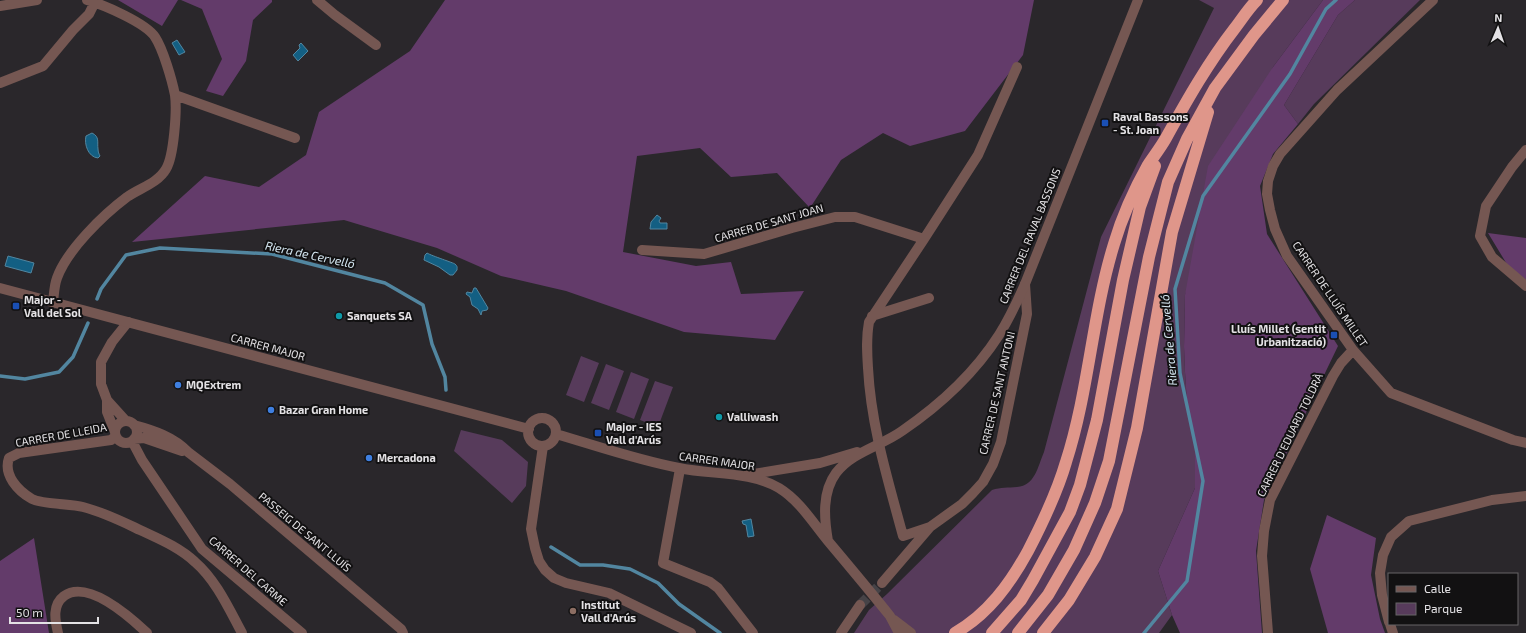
<svg xmlns="http://www.w3.org/2000/svg" width="1526" height="633" viewBox="0 0 1526 633" font-family="'Exo 2',sans-serif">
	<style>
		.green { fill: #573b5b }
		.forest { fill: #633b6a }
		.water { fill: #135f83; stroke: #5286a0 }
		.lines { fill: none; stroke-linecap: round; stroke-linejoin: round }
		.stream { stroke: #5286a0; stroke-width: 3.5 }
		.minor-tunnel { stroke: #464347; stroke-width: 10; stroke-dasharray: 10 5; stroke-linecap: butt }
		.minor { stroke: #755752; stroke-width: 10 }
		.tertiary { stroke: #755752; stroke-width: 10 }
		.motorway { stroke: #df968a; stroke-width: 12 }
		.transit-dot { fill: #1a4fb4; stroke: #121112; stroke-width: 1.5 }
		.culture-dot { fill: #0f9aa8; stroke: #121112; stroke-width: 1.5 }
		.shop-dot { fill: #3f7fe0; stroke: #121112; stroke-width: 1.5 }
		.education-dot { fill: #8d6e63; stroke: #121112; stroke-width: 1.5 }
		.labels { text-anchor: middle; stroke-width: 4; stroke-linejoin: round; paint-order: stroke }
		.poi-label { font-size: 11px; font-weight: bold; fill: #e4e2e5; stroke: #121112; text-anchor: start }
		.street-label { font-size: 11px; fill: #e4e2e5; stroke: #121112 }
		.water-label { font-size: 12px; font-style: italic; fill: #d5e7f2; stroke: #121112 }
	</style>
	<rect width="100%" height="100%" fill="#2a272b"/>
	<!-- green -->
	<path class="green" d="M1199,0H1323L1273,67L1185,295L1184,347L1185,372L1187,404L1195,443V488L1158,571L1172,615L1159,633H854L869,610L887,594L992,490C1001,487 1008,488 1017,487C1035,486 1038,466 1044,452L1101,237L1214,8Z
		M1355,0H1420L1314,104L1298,124L1284,105L1338,15Z
		M581,356L599,363L584,402L566,395Z
		M606,364L624,371L609,410L591,403Z
		M631,372L649,379L634,419L616,412Z
		M655,381L673,387L658,427L640,420Z
		M461,430L502,440L528,462L526,486L512,503L454,451Z"/>
	<!-- forest -->
	<path class="forest" d="M118,0H178L162,26Z
		M181,0H272V2L253,20L246,61L223,96L206,91L222,59L202,9Z
		M445,0H1034L1023,55L965,131L910,146L883,133L841,160L810,208L777,173L731,177L700,148L637,156L623,252L696,266L731,262L741,294L804,291L775,340L684,332L566,291L501,276L437,248L344,220L132,242L205,176L259,187L306,155L319,112L410,51Z
		M1323,0H1355L1338,15L1284,105L1298,124L1273,154L1260,186L1267,234L1338,346L1264,500L1256,551L1262,633H1180L1172,615L1158,571L1195,488V443L1187,404L1185,372L1184,347L1185,295L1208,166L1273,67Z
		M1488,233L1526,238V280L1508,266Z
		M1327,515L1376,538L1371,575L1380,619L1385,633H1328L1310,569Z
		M34,538L49,633H0V561Z"/>
	<!-- water -->
	<path class="water" d="M177,40L185,52L179,55L172,43Z
		M301,43L308,51L298,61L293,55L300,48L299,45Z
		M92,133C100,137 97,142 98,149C98,152 99,154 100,156L98,158C88,157 84,144 86,136Z
		M657,215L661,218L659,221L660,223H667V229H650L651,222Z
		M427,253C432,256 454,263 455,264C458,267 457,267 457,270L453,275H450L439,267L424,260L425,255Z
		M8,256L34,263L31,273L5,266Z
		M474,288H476L488,308L487,310L482,311L481,315L478,309L472,305L470,297L466,294L467,292L472,293Z
		M751,519L754,536L748,537L746,525L743,524L742,521Z"/>
	<g class="lines">
		<!-- stream -->
		<path class="stream" d="M97,299L101,289L126,255L160,248L272,254L385,283L423,305L432,344L445,377L446,390
			M0,376L25,379L59,372L73,357L88,323
			M551,547L580,565H603L630,569L658,583L679,604L720,633
			M1144,633L1187,581L1203,481L1180,373L1175,289L1203,196L1290,74L1326,9L1336,0"/>
		<!-- minor-tunnel -->
		<path class="minor-tunnel" d="M860,605L882,583"/>
		<!-- minor -->
		<path class="minor" d="M317,0L335,15L376,45
			M1433,0L1337,90L1280,154L1273,166L1268,181L1267,194L1270,210L1275,229L1287,256L1353,350L1391,393L1513,440L1526,443
			M0,6L37,0
			M0,83L43,66L73,30L89,14L95,2
			M175,95L295,138
			M1526,150L1512,167L1486,206L1480,236L1492,257L1526,286
			M642,250L704,254L792,228L835,217H855L924,239
			M53,302C54,295 54,286 57,278C67,250 103,215 127,197C140,188 158,183 166,169C174,156 177,110 175,95C172,80 163,49 155,37C146,23 104,5 87,0
			M872,316L929,298
			M107,400L126,421
			M115 432a11 11 0 1 1 22 0a11 11 0 1 1-22 0Z
			M134,425C153,430 174,437 188,452L230,484L401,629L403,633
			M115,432L107,412V400L101,384V362L112,342L128,322
			M116,436L111,440L19,453L9,458C3,475 18,491 32,499C41,504 71,504 83,507C103,512 121,521 140,530C159,539 179,547 195,562C216,580 229,609 242,633
			M134,439L144,438L182,451
			M132,441L142,460L202,549L302,633
			M543,446L531,529L535,548L539,561L545,570L554,578L566,583L609,593L691,633
			M680,469L663,563L710,582L718,588L753,633
			M930,527L903,536C888,480 871,426 868,368C867,352 866,338 869,322L924,239L978,155L1017,67
			M882,583L930,527L962,504L973,493L983,482L993,464L1001,442L1027,314L1025,284
			M1389,622L1382,595L1380,573L1383,555L1391,537L1409,521L1492,500L1526,496
			M1390,624L1393,633
			M58,633C55,620 52,605 64,596C88,579 130,617 147,633
			M841,633L860,605
			M1268,633L1262,556L1264,531L1270,500L1333,376L1341,363L1353,350"/>
		<!-- tertiary -->
		<path class="tertiary" d="M0,288L529,429
			M528 432a14 14 0 1 1 28 0a14 14 0 1 1-28 0Z
			M556,434C597,446 637,460 679,468C712,475 750,471 779,488C800,501 813,523 828,541C849,566 870,591 890,616L899,633
			M747,475L820,463L857,452
			M828,541C824,518 822,492 836,473C852,452 881,446 902,431C940,405 974,374 999,335C1009,319 1017,302 1025,284L1138,0
			M894,620L911,633"/>
		<!-- motorway -->
		<path class="motorway" d="M955,633C988,614 1010,584 1028,551C1043,522 1057,493 1066,462C1089,391 1092,315 1114,244C1122,217 1134,190 1148,165C1154,156 1161,147 1166,138C1187,100 1208,63 1235,28C1242,19 1248,9 1257,0
			M992,633L1021,600L1033,580L1070,512L1080,485L1097,420L1123,280L1140,207L1155,166
			M1018,633L1048,595L1074,550L1095,503L1109,461L1149,257L1168,182L1187,139L1215,88L1254,35L1283,0
			M1043,633L1069,600L1095,557L1117,509L1137,428L1172,232L1208,112"/>
	</g>
	<!-- markers -->
	<g class="transit-dot">
		<rect x="1101" y="119" width="8" height="8" rx="2"/>
		<rect x="12" y="302" width="8" height="8" rx="2"/>
		<rect x="1330" y="331" width="8" height="8" rx="2"/>
		<rect x="594" y="429" width="8" height="8" rx="2"/>
	</g>
	<g class="culture-dot">
		<circle cx="339" cy="316" r="4"/>
		<circle cx="719" cy="417" r="4"/>
	</g>
	<g class="shop-dot">
		<circle cx="178" cy="385" r="4"/>
		<circle cx="271" cy="410" r="4"/>
		<circle cx="369" cy="458" r="4"/>
	</g>
	<circle class="education-dot" cx="573" cy="611" r="4"/>
	<g class="labels">
		<!-- poi labels -->
		<g class="poi-label">
			<text x="1113" y="121">Raval Bassons<tspan x="1113" dy="13">- St. Joan</tspan></text>
			<text x="24" y="304">Major -<tspan x="24" dy="13">Vall del Sol</tspan></text>
			<text x="347" y="320">Sanquets SA</text>
			<text x="1326" y="333" text-anchor="end">Lluís Millet (sentit<tspan x="1326" dy="13">Urbanització)</tspan></text>
			<text x="186" y="389">MQExtrem</text>
			<text x="279" y="414">Bazar Gran Home</text>
			<text x="727" y="421">Valliwash</text>
			<text x="606" y="431">Major - IES<tspan x="606" dy="13">Vall d'Arús</tspan></text>
			<text x="377" y="462">Mercadona</text>
			<text x="581" y="609">Institut<tspan x="581" dy="13">Vall d'Arús</tspan></text>
		</g>
		<!-- street labels -->
		<g class="street-label">
			<text transform="translate(769 223) rotate(-16)" y="4">CARRER DE SANT JOAN</text>
			<text transform="translate(1030 236) rotate(-68)" y="4">CARRER DEL RAVAL BASSONS</text>
			<text transform="translate(1330 294) rotate(56)" y="4">CARRER DE LLUÍS MILLET</text>
			<text transform="translate(268 347) rotate(15)" y="4">CARRER MAJOR</text>
			<text transform="translate(997 393) rotate(-77)" y="4">CARRER DE SANT ANTONI</text>
			<text transform="translate(61 435) rotate(-10)" y="4">CARRER DE LLEIDA</text>
			<text transform="translate(1290 435) rotate(-64)" y="4">CARRER D'EDUARD TOLDRÀ</text>
			<text transform="translate(717 461) rotate(8)" y="4">CARRER MAJOR</text>
			<text transform="translate(305 532) rotate(40)" y="4">PASSEIG DE SANT LLUÍS</text>
			<text transform="translate(248 571) rotate(41)" y="4">CARRER DEL CARME</text>
		</g>
		<!-- water labels -->
		<g class="water-label">
			<text transform="translate(310 255) rotate(12)" y="4">Riera de Cervelló</text>
			<text transform="translate(1169 340) rotate(-95)" y="4">Riera de Cervelló</text>
		</g>
	</g>
	<!-- legend -->
	<rect x="1388" y="573" width="130" height="52" fill="#121112" stroke="#666566"/>
	<rect x="1396" y="586" width="20" height="6" fill="#755752" stroke="#666566"/>
	<text x="1424" y="593" font-size="12" fill="#e4e2e5">Calle</text>
	<rect x="1396" y="603" width="20" height="12" fill="#573b5b" stroke="#666566"/>
	<text x="1424" y="613" font-size="12" fill="#e4e2e5">Parque</text>
	<!-- north arrow -->
	<g transform="translate(1498 28) rotate(2)" stroke="#121112" stroke-width="3" paint-order="stroke">
	<path d="M0-3L7 15L0 10L-7 15Z" fill="#e4e2e5"/>
	<text y="-6" font-size="11" font-weight="bold" text-anchor="middle" fill="#e4e2e5">N</text>
	</g>
	<!-- scale -->
	<path d="M10 617v6h88v-6" fill="none" stroke="#e4e2e5" stroke-width="2"/>
	<text x="16" y="617" font-size="12" fill="#e4e2e5" stroke="#121112" stroke-width="3" paint-order="stroke">50 m</text>
</svg>
